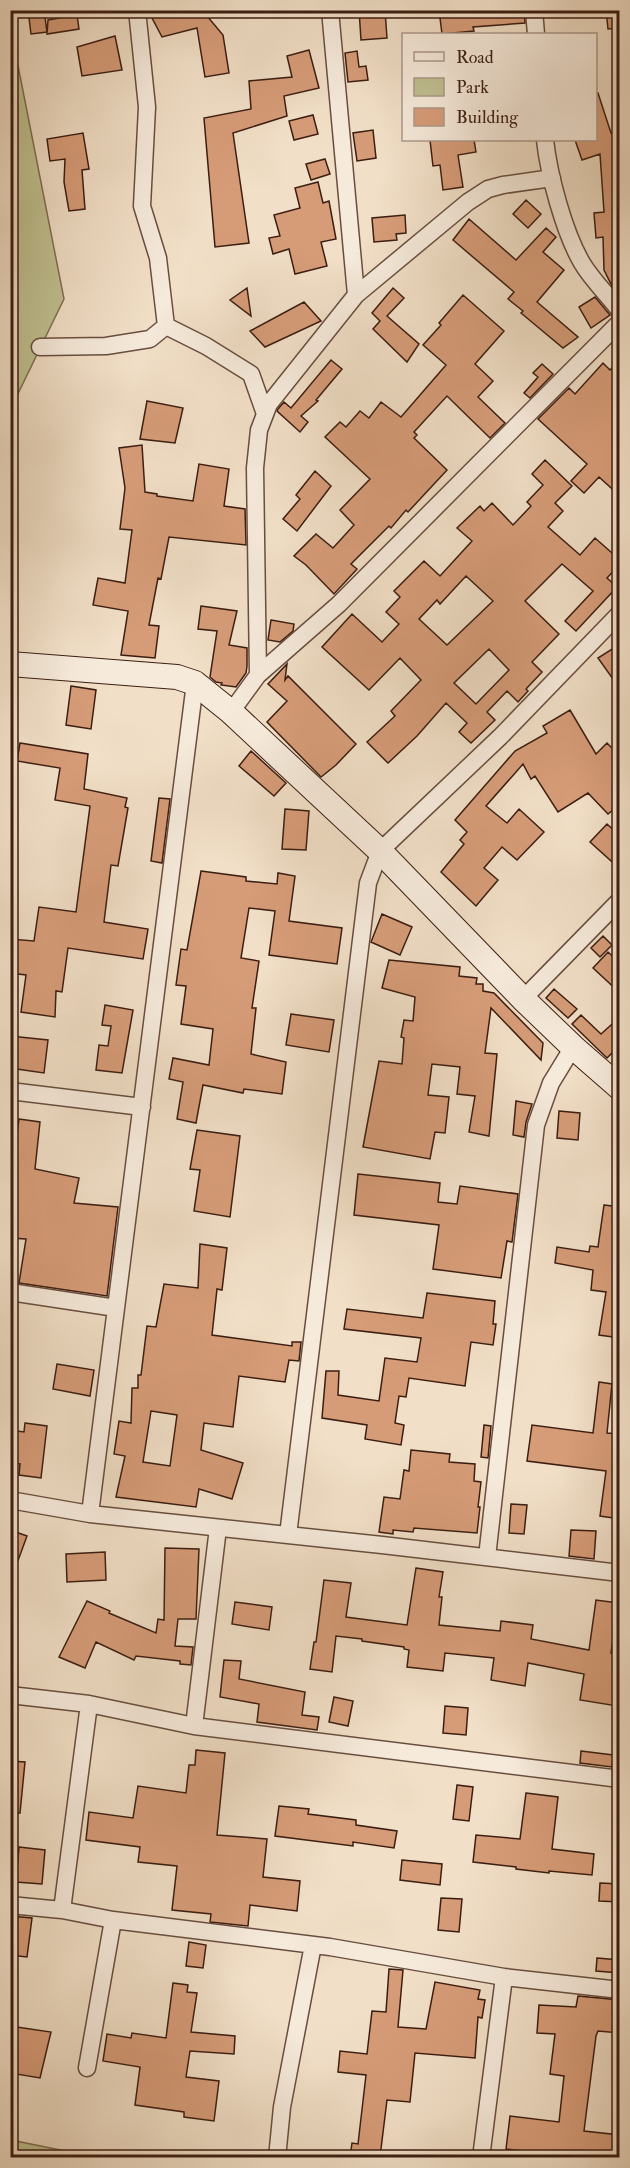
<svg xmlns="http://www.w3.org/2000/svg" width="630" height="2168" viewBox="0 0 630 2168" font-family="'IM FELL Double Pica',serif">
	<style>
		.green { fill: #c0c091; stroke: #7e6e52; stroke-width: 1.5 }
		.building { fill: #d69c78; stroke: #3c1d12; stroke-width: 1.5; fill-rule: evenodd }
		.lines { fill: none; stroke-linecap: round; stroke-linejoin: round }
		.street-casing { stroke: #694e3f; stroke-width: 19 }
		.secondary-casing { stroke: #3c1d12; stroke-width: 26 }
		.street { stroke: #f6eadb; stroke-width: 16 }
		.secondary { stroke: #f6eadb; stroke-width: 24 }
	</style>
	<rect width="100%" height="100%" fill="#f1dfc7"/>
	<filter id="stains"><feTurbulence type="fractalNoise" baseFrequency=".00333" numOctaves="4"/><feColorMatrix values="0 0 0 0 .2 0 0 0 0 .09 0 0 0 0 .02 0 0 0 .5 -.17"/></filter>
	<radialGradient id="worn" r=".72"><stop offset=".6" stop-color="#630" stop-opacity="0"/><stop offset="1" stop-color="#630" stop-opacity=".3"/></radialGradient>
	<!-- green -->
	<path class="green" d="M10,25L64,299L11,408H10Z
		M11,2140L95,2157H11Z"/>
	<!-- building -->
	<path class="building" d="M28,10H44L47,32L31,34Z
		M185,10H202L223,35L229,73L205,77L197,28L162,37L151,16Z
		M359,10H385L387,38L361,40Z
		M439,10H524L525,23L473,27L474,31L442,34Z
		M606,10H620V28L608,29Z
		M77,15L79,29L47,34L48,20Z
		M115,36L122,70L82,76L77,47Z
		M309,50L319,88L284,96L287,116L233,133L249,243L215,247L204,118L251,109L249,81L292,77L287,56Z
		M357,51L359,67L366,66L368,80L348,82L345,53Z
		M598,93L611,133L620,130V294L611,284L604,270L603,237L596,238L594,213L604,212L600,154L582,160L575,140H596V94Z
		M313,115L318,134L294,140L289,121Z
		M373,130L376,158L357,161L353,133Z
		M83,133L89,169L82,170L85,209L69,211L64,182L65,159L50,161L47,139Z
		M430,140H474L476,152L458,155L463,187L443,190L440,165L433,166Z
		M325,159L330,174L311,180L306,164Z
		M318,182L323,203L329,201L336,239L321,242L327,266L295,274L289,249L273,254L269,238L280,236L274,215L300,208L295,188Z
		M526,200L541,214L528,228L513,214Z
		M405,215L406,233L396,234L397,240L374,242L372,218Z
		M469,219L516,260L546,228L556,237L543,252L564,270L537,302L578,337L563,348L521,313L523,311L508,299L514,292L453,240Z
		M247,288L251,316L230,300Z
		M393,288L404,298L387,316L419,344L407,362L373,329L380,321L372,313Z
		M463,295L504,331L475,364L493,381L478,397L505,423L490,438L447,396L414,432L417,435L414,438L447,470L408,512L406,510L391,528L389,526L351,564L357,569L334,594L306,565L294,556L316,534L333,548L354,525L340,510L370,479L325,437L340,422L346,427L360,411L369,418L381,402L401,417L446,365L423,345L441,325L439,323Z
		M595,297L610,315L591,328L579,307Z
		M304,302L321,321L265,347L250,331Z
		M331,360L342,369L316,400L318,401L301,416L308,422L300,432L277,411L278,409L284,402L291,408Z
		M620,360V458L613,465L620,470V496L599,477L584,493L571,481L587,464L538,419L569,388L575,394L603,363L610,370Z
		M542,364L553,374L530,398L524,393L538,377L533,373Z
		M147,401L183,408L175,443L140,439Z
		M142,445L145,492L157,494V496L193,501L199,464L229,469L224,506L245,509L246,545L169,537L161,579L158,578L149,625L159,626L155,658L121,655L128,611L93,605L98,578L125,583L132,530L120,529L125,488L119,448Z
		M545,460L572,486L555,503L563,511L548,527L580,555L595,538L620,560V564L607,578L617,587L576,631L565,621L593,591L562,564L525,601L559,634L532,662L542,672L526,689L528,691L518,702L507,691L487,712L495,720L471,743L459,732L467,723L446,703L417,736L388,763L367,742L395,716L391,711L421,680L400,658L369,690L322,647L352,614L382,642L399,624L386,612L400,597L394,591L424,561L440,576L472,541L457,528L480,506L484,511L492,503L513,525L531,506L527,502L543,485L532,474ZM466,576L493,601L447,645L419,619L437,600L440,604ZM489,649L509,670L476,704L454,683Z
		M315,471L331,486L297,531L283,519L300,499L296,495Z
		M201,606L237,611L229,645L247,648V666L246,673L236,687L221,685L222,683L216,682L210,677L217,631L198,629Z
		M271,620L294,624L293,631L280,642L268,640Z
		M620,644V689L598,658Z
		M287,664L285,680L288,676L356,744L336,765L321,777L267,722L287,701L268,684Z
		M71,686L96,690L91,729L66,725Z
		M570,710L596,754L607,743L620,756V804L608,814L588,793L558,812L535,776L531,779L523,764L486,806L507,823L519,809L544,832L517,860L502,847L484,868L498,880L476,906L441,872L464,844L460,840L467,832L455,820L515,751L547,733L543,726Z
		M20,743L88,754L84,789L127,798L125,807L128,808L118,866L111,865L104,922L148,929L143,959L68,948L62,992L56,991L55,1017L21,1012L26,975L10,973V939L34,941L39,907L76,912L90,806L55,800L60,768L17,761Z
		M251,751L286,783L274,796L239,766Z
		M159,798L170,799L162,863L151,861Z
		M285,809L309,811L306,850L282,849Z
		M607,824L620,836V869L590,842Z
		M201,871L246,877V881L277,884L278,873L295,876L289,921L342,928L337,964L269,955L275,911L249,908L241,958L259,961L252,1008H256L251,1054L286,1062L282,1094L244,1089L243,1093L203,1085L196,1123L177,1119L183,1082L169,1079L173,1058L209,1065L213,1029L181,1024L186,986L176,985L181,949L187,950Z
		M382,914L412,927L400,955L371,942Z
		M603,936L612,945L600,957L591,948Z
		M608,952L620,963V993L593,968Z
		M389,960L460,967L459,976L477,978L476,984H483V991L494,993L543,1043L541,1060L491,1008L485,1053L497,1054L489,1136L469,1132L475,1096L457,1094L460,1067L432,1064L428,1095L449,1097L445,1133L435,1132L430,1159L363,1147L379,1061L402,1064L404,1038L401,1037L404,1020L413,1021L415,997L382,988Z
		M554,989L577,1009L568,1018L546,998Z
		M105,1005L133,1010L122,1073L96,1070L99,1045L108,1046L111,1026L102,1025Z
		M291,1014L334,1020L329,1052L286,1045Z
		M581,1015L601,1034L620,1017V1045L607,1058L572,1024Z
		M10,1036L48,1040L44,1073L10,1068Z
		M516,1101L532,1104L526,1122L524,1137L513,1135Z
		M559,1111L580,1113L578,1140L557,1138Z
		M19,1119L40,1122L35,1169L79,1178L74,1203L118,1207L107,1296L19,1283L26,1239L10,1238V1189Z
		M197,1130L240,1136L230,1217L194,1211L200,1170L190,1169Z
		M358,1174L440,1183L438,1202L457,1204L460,1186L518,1194L512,1242L507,1241L501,1278L433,1269L439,1225L354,1215Z
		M604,1205L620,1207V1338L599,1335L606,1292L591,1290L593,1270L555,1263L557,1247L589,1252L590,1246L598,1247Z
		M200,1244L227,1248L222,1290L217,1289L212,1335L292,1346V1342H301L299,1361L289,1360L285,1382L239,1376L233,1427L204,1423L201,1450L243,1463L232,1499L199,1489L196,1507L116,1497L125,1456L114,1454L119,1421L131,1423L132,1388H138V1375H141L147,1326L156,1327L164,1284L198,1288ZM151,1411L177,1415L170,1466L143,1462Z
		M427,1293L495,1301L493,1324H496L493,1345L471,1342L465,1386L409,1378L406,1397L399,1396L395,1423L404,1425L401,1445L365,1439L367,1425L322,1418L326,1371H339L338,1395L379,1401L385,1358L417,1362L421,1338L344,1329L347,1309L423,1318Z
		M57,1364L94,1370L90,1396L53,1389Z
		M599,1382L612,1384L607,1433L620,1434V1519L600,1516L606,1471L527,1461L532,1425L593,1433Z
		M25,1423L47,1426L41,1478L19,1475L20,1464L10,1463V1430L24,1432Z
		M484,1425L491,1426L488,1458L481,1457Z
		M411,1450L450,1454L449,1462L475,1464L474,1481L481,1482L478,1507H480L477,1533L414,1528L413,1532L393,1530V1534L379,1532L384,1497L400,1499L404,1470L409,1471Z
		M511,1504L527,1505L524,1534L509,1533Z
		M10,1530L27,1536L12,1577L10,1576Z
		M571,1530L596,1531L594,1559L569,1556Z
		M165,1548L199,1549L196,1619H178L175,1646L193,1647L191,1665L180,1664V1661L136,1656L134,1660L96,1642L85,1668L59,1657L87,1601L110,1611L109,1613L156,1633L158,1619L164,1620Z
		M105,1552L106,1580L67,1582L66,1554Z
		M416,1568L443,1572L439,1597H442L439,1625L500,1631L501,1621L533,1625L531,1639L589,1650L596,1600L618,1603L611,1653L620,1654V1691L617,1706L580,1700L584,1674L528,1663L525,1686L491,1680L494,1658L445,1653L443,1671L407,1667L409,1650L404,1649V1647L362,1641V1639L336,1636L332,1672L310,1669L314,1642H316L324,1580L351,1583L346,1617L407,1625Z
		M235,1602L272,1607L269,1630L232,1624Z
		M224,1660L241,1661L239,1679L305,1692L302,1715L319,1717L317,1730L257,1722L259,1704L220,1697Z
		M334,1697L353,1701L348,1726L329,1722Z
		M445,1706L468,1708L466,1735L443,1733Z
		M196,1750L225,1753L217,1835L267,1839L263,1877L300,1881L297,1911L250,1905L248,1926L210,1922L211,1914L172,1910L177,1866L138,1862L140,1847L86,1840L89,1812L133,1818L138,1786L186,1793L189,1765H195Z
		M581,1751L613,1755L612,1767L580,1763Z
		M10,1761L25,1762L20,1813H10Z
		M457,1785L473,1787L469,1821L453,1819Z
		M526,1793L558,1797L552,1849L594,1854L592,1875L549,1871V1873L516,1869V1867L473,1862L476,1835L520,1839Z
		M279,1806L309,1809L308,1814L356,1820V1825L397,1831L394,1848L353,1842V1846L275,1836Z
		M19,1847L45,1850L42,1884L16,1882Z
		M402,1860L442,1864L440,1885L400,1880Z
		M600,1883L620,1884V1902L599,1901Z
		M441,1898L462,1899L459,1932L438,1930Z
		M10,1916L32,1918L27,1957L10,1955Z
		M189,1942L206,1945L203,1968L186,1966Z
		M597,1958L620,1960V1973L596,1971Z
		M389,1969L403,1970L398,2027L426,2029L435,1982L480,1990L478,1999L485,2000L482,2018L478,2017L475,2058L415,2053L410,2102L387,2100L380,2157H350L352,2143L358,2144L366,2075L338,2072L340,2051L367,2054L372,2011L386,2012Z
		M173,1983L188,1985L187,1992L197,1993L191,2032L235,2036L234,2054L190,2051L186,2077L219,2081L214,2121L184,2117V2112L135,2105L140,2067L103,2061L107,2034L131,2038L132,2033L166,2038Z
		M578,1996L620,2000V2033L598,2031L596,2036L584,2131L620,2135V2157L580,2156V2157H574L506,2149L510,2116L559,2122L564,2076L550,2074L555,2034L537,2033L539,2005L576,2007Z
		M10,2026L51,2032L40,2078L10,2073L13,2046H10Z"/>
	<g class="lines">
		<!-- street casing -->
		<g class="street-casing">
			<path id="street" d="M137,10L147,107L142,206L158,258L166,326L206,346L251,374L265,414
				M330,10L356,295
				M534,10L536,34
				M545,140C549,176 564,232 582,263C592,280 608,295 620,311
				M40,347L106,346L150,339L166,326
				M258,675L339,604L620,322
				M231,712L258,675L255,468L259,430L269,404L356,295L468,202L488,189L503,185L552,178
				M523,999L620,900
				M10,1091L142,1107
				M10,1292L116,1308
				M10,1500L90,1514L382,1545L620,1573
				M90,1514L195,683
				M288,1535L368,883L380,851L500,737L620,613
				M487,1557L536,1125L551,1083L573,1047
				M10,1695L89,1704L194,1726L620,1779
				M194,1726L218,1528
				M10,1905L62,1910L113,1920L330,1947L504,1977L620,1990
				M62,1910L89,1704
				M87,2068L113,1920
				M277,2158L282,2107L313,1945
				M481,2158L504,1977"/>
		</g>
		<!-- secondary casing -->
		<g class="secondary-casing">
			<path id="secondary" d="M10,664L177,677L195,683L231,712L380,851L523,999L573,1047L620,1088"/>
		</g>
		<!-- street -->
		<use href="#street" class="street"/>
		<!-- secondary -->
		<use href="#secondary" class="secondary"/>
	</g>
	<!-- margin -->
	<rect width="630" height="2168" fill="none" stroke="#f1dfc7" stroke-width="36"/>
	<rect x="12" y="12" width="606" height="2144" fill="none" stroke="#3c1d12" stroke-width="3"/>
	<rect x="18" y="18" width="594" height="2132" fill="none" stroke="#3c1d12" stroke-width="1.5"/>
	<!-- legend -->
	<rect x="402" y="33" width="195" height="108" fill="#f6eadb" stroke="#ac988b" stroke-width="1.5"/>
	<rect x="414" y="52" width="30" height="9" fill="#f6eadb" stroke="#ac988b" stroke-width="1.5"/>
	<text x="456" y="63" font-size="18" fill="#3c1d12">Road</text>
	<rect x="414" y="78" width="30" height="18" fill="#c0c091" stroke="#ac988b" stroke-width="1.5"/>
	<text x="456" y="93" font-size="18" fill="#3c1d12">Park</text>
	<rect x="414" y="108" width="30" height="18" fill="#d69c78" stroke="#ac988b" stroke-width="1.5"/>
	<text x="456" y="123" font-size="18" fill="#3c1d12">Building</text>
	<rect width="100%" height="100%" filter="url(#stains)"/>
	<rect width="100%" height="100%" fill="url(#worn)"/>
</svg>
